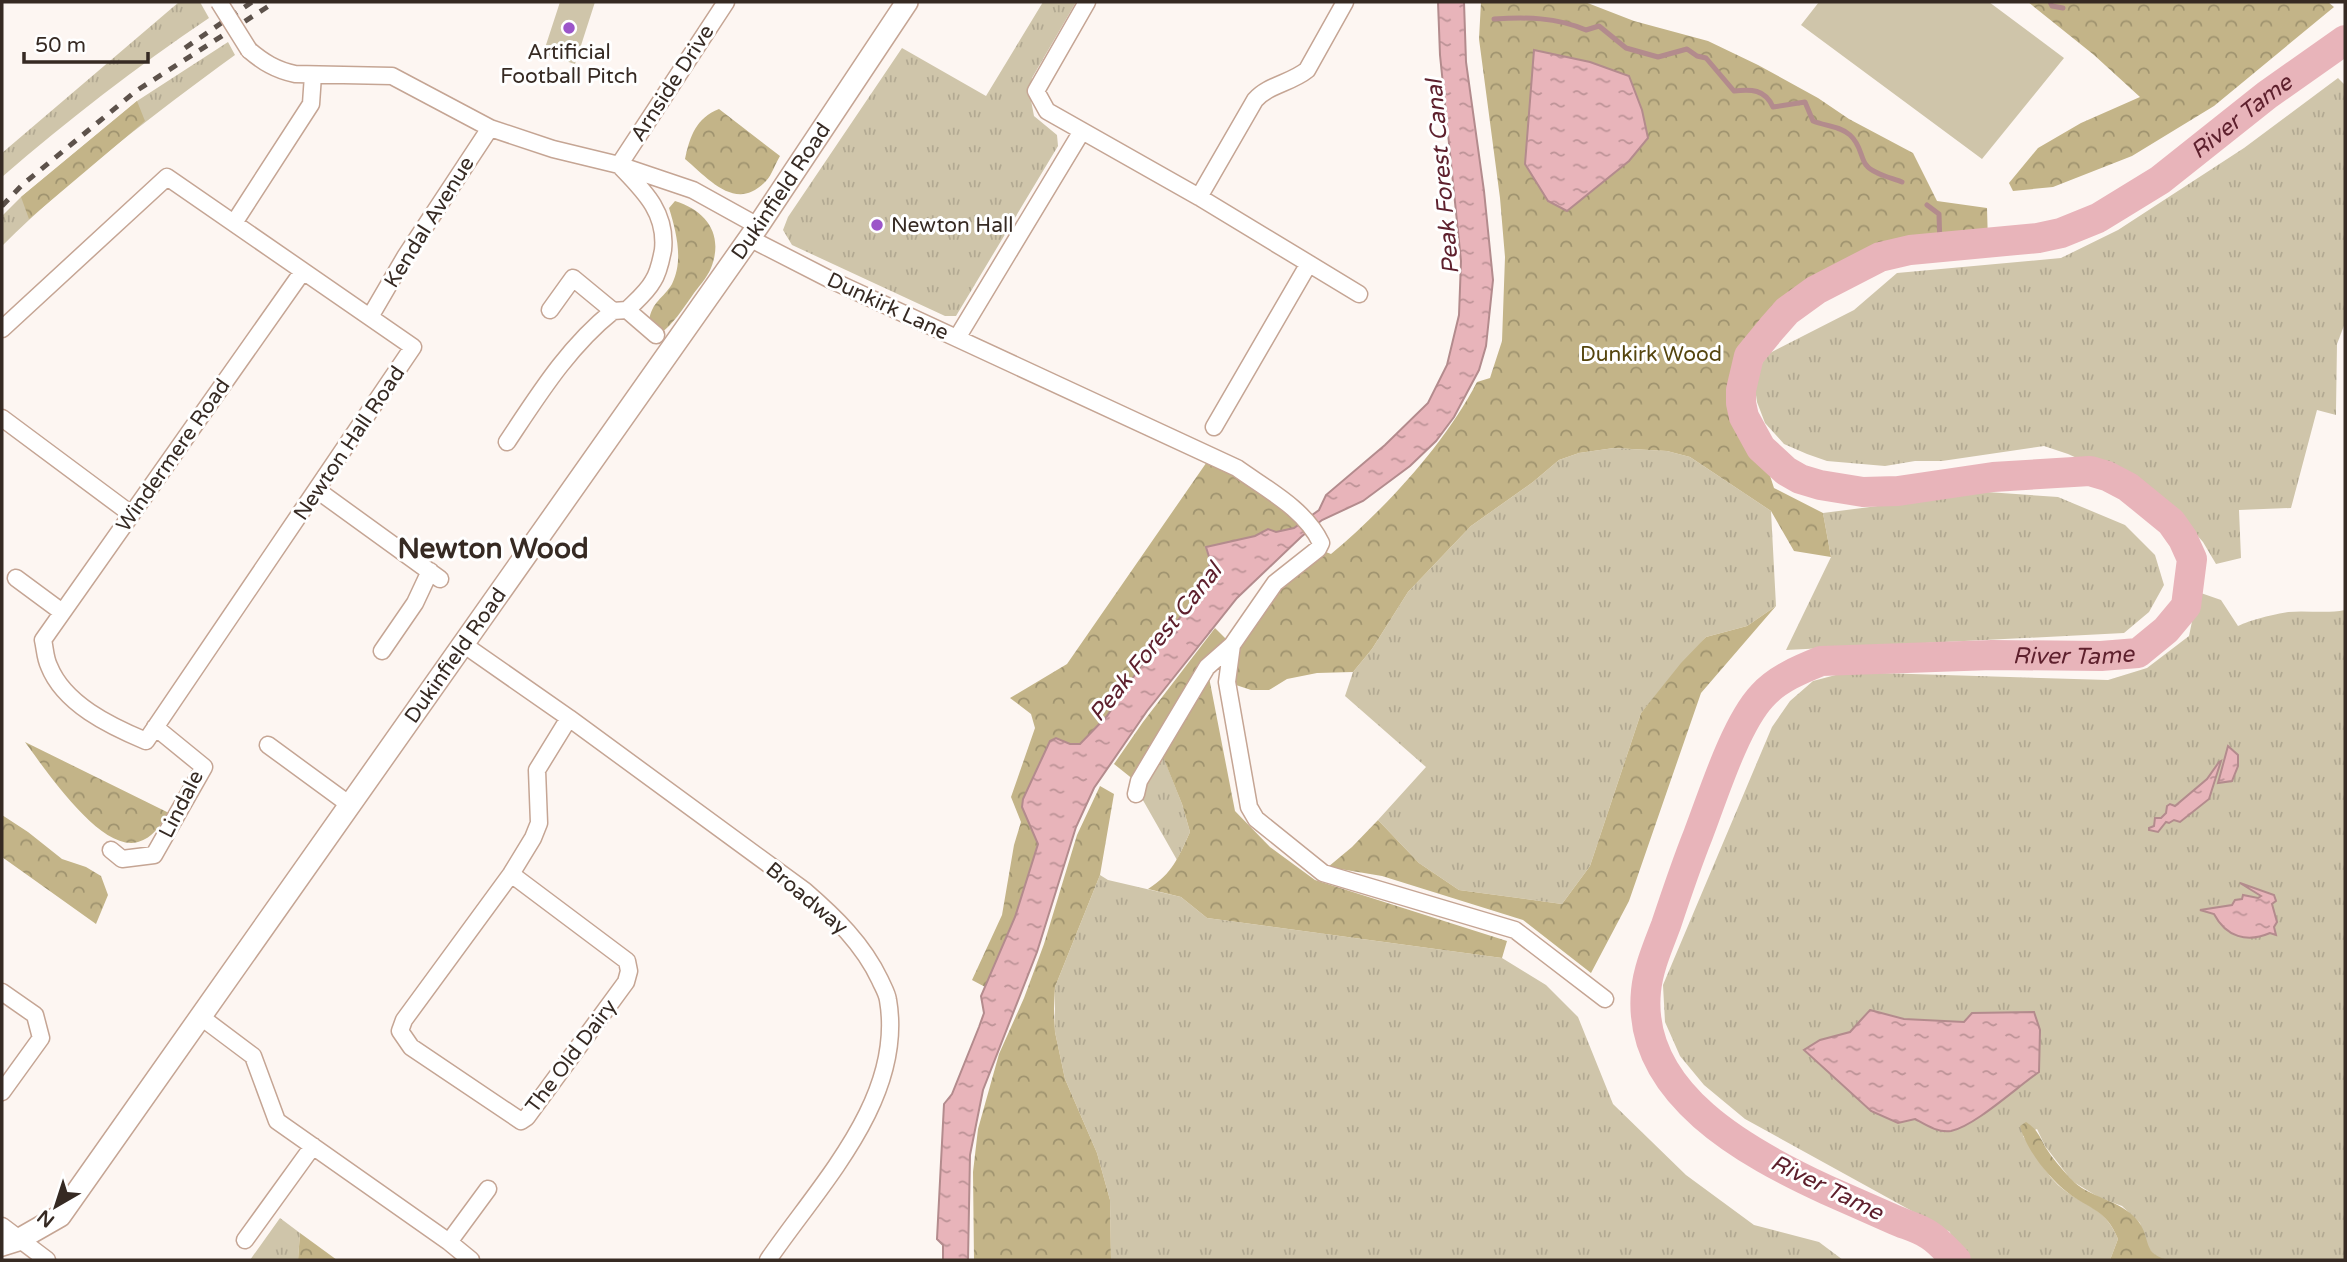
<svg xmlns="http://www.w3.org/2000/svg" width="2347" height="1262" viewBox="0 0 2347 1262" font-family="'Varela Round',sans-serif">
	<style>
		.grass { fill: url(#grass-tufts) }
		.forest { fill: url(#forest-crowns) }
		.park { fill: #cfc5aa }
		.water { fill: url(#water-ripples); stroke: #b38b8d; stroke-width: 2 }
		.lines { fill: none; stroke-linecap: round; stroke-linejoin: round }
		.stream { stroke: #b38b8d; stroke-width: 5 }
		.river { stroke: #e8b4ba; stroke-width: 30 }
		.minor-casing { stroke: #c5a594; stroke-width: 19 }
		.major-casing { stroke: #c5a594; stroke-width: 24 }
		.minor { stroke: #fff; stroke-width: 16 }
		.major { stroke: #fff; stroke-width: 21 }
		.rail { stroke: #5d524b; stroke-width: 5; stroke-dasharray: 9 9; stroke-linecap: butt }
		.minor-bridge-casing { stroke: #c5a594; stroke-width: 19; stroke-linecap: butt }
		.minor-bridge { stroke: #fff; stroke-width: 16 }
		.poi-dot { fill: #9c55c9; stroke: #fff; stroke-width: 2.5 }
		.labels { text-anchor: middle; stroke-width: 6; stroke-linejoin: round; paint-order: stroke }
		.poi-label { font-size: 21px; fill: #362a23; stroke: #fff }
		.street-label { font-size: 21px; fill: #362a23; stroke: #fff }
		.park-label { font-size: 21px; fill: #55450e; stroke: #fff }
		.water-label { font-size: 23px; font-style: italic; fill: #5e202d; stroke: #fff }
		.district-label { font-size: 28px; font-weight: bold; fill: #362a23; stroke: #fff }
	</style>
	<defs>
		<pattern id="grass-tufts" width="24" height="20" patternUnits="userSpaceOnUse" patternTransform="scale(1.75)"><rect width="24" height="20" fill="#cfc5aa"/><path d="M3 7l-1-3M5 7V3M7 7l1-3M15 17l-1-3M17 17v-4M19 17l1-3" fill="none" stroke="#b2a992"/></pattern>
		<pattern id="forest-crowns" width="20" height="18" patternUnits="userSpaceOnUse" patternTransform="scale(1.75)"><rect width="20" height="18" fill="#c3b488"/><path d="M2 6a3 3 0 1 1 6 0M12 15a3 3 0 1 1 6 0" fill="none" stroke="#9f936f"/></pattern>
		<pattern id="water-ripples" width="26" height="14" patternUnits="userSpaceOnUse" patternTransform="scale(1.75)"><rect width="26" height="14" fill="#e8b4ba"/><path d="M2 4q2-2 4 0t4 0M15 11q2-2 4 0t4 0" fill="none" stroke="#bd9397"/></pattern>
	</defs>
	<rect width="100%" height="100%" fill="#fdf6f2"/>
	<!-- grass -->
	<path class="grass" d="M179,2H200L209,18C135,68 69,119 2,177V153Z
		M1043,2H1076L1032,78L1030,95L1034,116L1057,135L1058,146L956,316H945L792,245L783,230L788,217L902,48L986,96Z
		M228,42L235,55C154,114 74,175 2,246V216L21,197L137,101Z
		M2338,78L2345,85V323L2337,344L2336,410V415L2317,410L2291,508L2239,510L2241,558L2216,564L2203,542L2187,524L2141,487L2068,454L2044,446L1942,461H1915L1885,466L1827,461L1807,454L1784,444L1765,423L1757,402L1754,381L1766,355L1854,310L1897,273L2061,258L2118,230L2244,148Z
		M1614,448L1667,451L1690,457L1771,511L1776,606L1747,626L1706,637L1641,713L1590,866L1562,904L1459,890L1419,863L1378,820L1426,767L1345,696L1353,672L1372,649L1408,592L1471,526L1533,482L1559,460L1579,453Z
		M1987,492L2058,497L2125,525L2155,555L2164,585L2149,612L2124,633L1786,650L1831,557L1823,513Z
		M2198,592L2221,600L2238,626C2250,620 2275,614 2288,612C2307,610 2326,614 2345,610V1260H2170L2157,1258L2146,1245L2140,1223L2122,1206L2100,1198L2072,1181L2045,1146L2037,1129L2023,1136C2034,1152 2044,1171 2058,1185C2083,1207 2104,1205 2118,1239L2110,1260H1956L1950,1232L1745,1119L1704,1085L1680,1056L1665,1022L1663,985L1772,727L1790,701L1813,681L1847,672L2108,680L2147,668L2189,636Z
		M1159,746L1182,804L1190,832L1177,860L1140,795Z
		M1100,875L1108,880L1181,897L1207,918L1502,958L1546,985L1578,1017L1613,1104L1686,1175L1754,1225L1819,1242L1843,1260H1111L1110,1200L1097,1153L1065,1079L1055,1032V987Z
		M280,1218L300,1233L298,1260H250Z"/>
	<!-- forest -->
	<path class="forest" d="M1481,2H1585L1634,21L1708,41L1758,65L1818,98L1849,119L1913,153L1937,201L1987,208L1988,243L1910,250L1865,263L1816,290L1787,311L1772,328L1749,356L1741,390V403L1744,417L1761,448L1774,488L1823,513L1831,557L1794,551L1771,511L1690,457L1667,451L1614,448L1579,453L1559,460L1533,482L1471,526L1408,592L1372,649L1353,672L1317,673L1287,679L1269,690H1251L1227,682L1232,647L1207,667L1235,811L1270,847L1315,880L1507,941L1502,958L1207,918L1181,897L1148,889C1173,873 1178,858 1190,832L1182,804L1159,747L1134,780L1114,764L1143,722L1215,628L1232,645L1275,583L1318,549L1331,554C1385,509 1445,444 1477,382L1490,378L1502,341L1505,257L1500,198L1479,39Z
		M2028,2H2328L2334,7L2214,106L2132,156L2053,187L2013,191L2009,183L2038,148L2081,123L2140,97L2094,55Z
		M137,101L145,121L29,219L21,197Z
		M719,109L780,156C775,164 772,175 766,181C736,213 709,179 685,159C690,136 696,118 719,109Z
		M675,201C707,211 724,235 711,268C707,278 698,287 692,296C682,310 674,323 660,334L649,321C652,301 663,299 672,284C684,260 676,231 669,208Z
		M1211,456L1309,525L1291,538L1084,768L1004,997L972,980L1002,915L1014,845L1021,822L1011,797L1035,728L1031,714L1010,698L1067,664Z
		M1776,606L1701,693L1629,901L1591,973L1523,920L1382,876L1328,867L1352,847L1378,820L1419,863L1459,890L1562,904L1590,866L1641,713L1681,663L1706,637L1747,626Z
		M25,742L169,813C160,825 153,838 138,842C101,853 45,769 25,742Z
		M1100,786L1114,794L1100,875L1055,987L1054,1009L1055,1032L1065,1079L1097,1153L1110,1200L1111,1260H974L973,1172L978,1129L999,1054L1024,998L1044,944L1077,835Z
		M2,815L28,832L62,859L86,867L101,876L108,895L96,924L2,857Z
		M2026,1122C2038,1130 2039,1136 2046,1148C2052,1158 2061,1168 2070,1178C2089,1199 2121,1199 2138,1221C2152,1239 2141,1255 2170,1260H2110L2118,1239C2106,1209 2090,1210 2067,1192C2048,1177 2026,1149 2020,1126Z
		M300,1233L337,1260H298Z"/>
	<!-- park -->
	<path class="park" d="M560,2H595L575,64L543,54Z
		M1819,2H1989L2064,58L1982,159L1801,25Z"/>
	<!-- water -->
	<path class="water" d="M1438,2H1464L1466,62L1484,191L1493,280L1486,346L1479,370L1454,417L1436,441L1410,466L1363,501L1322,520L1301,537L1237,598L1147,711L1094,788L1076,827L1037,952L983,1090L970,1155L968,1260H943V1245L937,1239L944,1104L952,1094L979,1027L984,1013L981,996L1015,917L1038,844L1022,807L1023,799L1050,741L1056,738L1070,744H1080L1107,716L1141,666L1207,584L1210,560L1206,547L1255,536L1268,529L1276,532L1294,528L1319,510L1326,495L1385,445L1428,403L1447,365L1459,315L1461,261L1440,55Z
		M1534,50L1590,62L1629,76L1642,110L1648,138L1629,161L1567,211L1548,201L1525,164Z
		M2228,746L2238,755V766L2232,781L2218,783Z
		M2221,761L2209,799L2180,822L2174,820L2169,823L2166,822L2158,832L2149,830V828L2154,826L2155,818H2161L2166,813L2167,806L2170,804L2175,806L2207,779L2219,762Z
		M2240,883L2274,895L2276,901L2272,904L2277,922L2274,927L2276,935L2270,933C2247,943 2226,937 2214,914L2200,910L2232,905L2235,900L2242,899L2243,895L2258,898L2261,896Z
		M1870,1010L1904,1019L1964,1022L1972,1013L2034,1012L2040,1030L2039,1072C2017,1087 1975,1126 1951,1131C1938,1133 1926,1125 1915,1119L1898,1123L1871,1111L1804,1050L1820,1040L1850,1032Z"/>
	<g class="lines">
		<!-- stream -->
		<path class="stream" d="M2050,2L2052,6L2063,8
			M1494,19C1526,17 1556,17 1586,30L1599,26L1626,48L1658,57L1687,49L1697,56L1706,58L1734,91C1751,89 1765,89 1773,107L1805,102L1813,121C1825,126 1840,126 1850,135C1861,145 1860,156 1866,165C1873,174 1892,178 1902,182
			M1927,205L1939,214L1940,247"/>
		<!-- river -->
		<path class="river" id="s1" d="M1956,1260C1948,1252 1939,1241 1929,1235C1919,1228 1906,1225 1895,1220C1872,1210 1850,1200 1827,1190C1749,1154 1636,1094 1646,991C1648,969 1658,946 1666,925C1676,895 1686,865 1698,835C1713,796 1735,725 1762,696C1777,679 1801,669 1821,661L1992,655L2101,656L2138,653L2166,630L2186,606L2192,559L2183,539L2171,522L2128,487L2107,476L2090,471L1993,477L1898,491L1863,492L1820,485L1800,479L1786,471L1761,448L1744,417L1741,403V390L1749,356L1772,328L1787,311L1816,290L1880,257L1910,250L2038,238L2061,233L2098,218L2160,180L2267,95L2345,40"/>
		<!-- minor casing -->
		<g class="minor-casing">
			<path id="minor" d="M1087,2L1036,91L1047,111L1199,197L1359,294
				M249,50C263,62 276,70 295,74L392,76L490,128L553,149L619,165L693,190L758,226
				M1199,197L1255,100C1268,85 1291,83 1307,70L1345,2
				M234,223L311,104L313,75
				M749,238L831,280L1237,468C1266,489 1305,509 1321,543L1318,549L1275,583L1232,645L1227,682L1249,807L1256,819L1323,873L1515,930L1605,999
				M550,310L573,278L613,311L627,310L656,335
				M627,310C636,301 647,292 653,281C659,272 661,260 663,250C667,212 643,190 619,165L726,2
				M370,317L405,257L490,128
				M2,329L167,177L413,347L146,741C110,726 64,704 49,666C45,658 45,648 43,640L303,271
				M957,338L1082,131
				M2,418L131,514
				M1214,427L1308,265
				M507,442C539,394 568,347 613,311
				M317,490L440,579
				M16,578L62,612
				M463,644L569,718L805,891C835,917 863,944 880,980C883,987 887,993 888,1000C905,1099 819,1185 768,1260
				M382,651L415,603L430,571
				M268,745L350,805
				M1136,794L1139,781L1207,667L1232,645
				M111,850L122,859L154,855L204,767L155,727
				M511,874L627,961L629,971L626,982L527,1117L521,1121L411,1047L400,1031L404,1020L511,874L533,838L539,823L537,770L569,718
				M2,992L35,1015L41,1038L2,1092
				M201,1017L253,1056L277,1121L449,1242L488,1189
				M2,1226L47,1260
				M245,1240L313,1146
				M449,1242L471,1260"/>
		</g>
		<!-- major casing -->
		<g class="major-casing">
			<g id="major">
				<path id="s2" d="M2,1245L18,1240L60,1216L758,226L907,2"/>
			</g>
		</g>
		<!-- minor -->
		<use href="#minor" class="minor"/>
		<!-- major -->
		<use href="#major" class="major"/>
		<!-- rail -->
		<path class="rail" d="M185,48L252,2
			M2,206L22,185L136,91L275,2"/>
		<!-- minor-bridge casing -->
		<g class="minor-bridge-casing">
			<path id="minor-bridge" d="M219,2L249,50"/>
		</g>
		<!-- minor-bridge -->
		<use href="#minor-bridge" class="minor-bridge"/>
	</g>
	<!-- markers -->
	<g class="poi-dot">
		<circle cx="569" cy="28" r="7"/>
		<circle cx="877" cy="225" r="7"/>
	</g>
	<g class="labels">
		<!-- poi labels -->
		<g class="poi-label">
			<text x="569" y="59">Artificial<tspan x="569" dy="24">Football Pitch</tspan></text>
			<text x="891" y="232" text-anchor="start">Newton Hall</text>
		</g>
		<!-- street labels -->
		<g class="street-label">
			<text transform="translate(672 83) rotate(-57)" y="7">Arnside Drive</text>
			<text dy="7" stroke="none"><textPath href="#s2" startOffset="1318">Dukinfield Road</textPath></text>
			<text transform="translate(429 222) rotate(-58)" y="7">Kendal Avenue</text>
			<text transform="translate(888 306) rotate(25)" y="7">Dunkirk Lane</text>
			<text transform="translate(349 443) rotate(-56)" y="7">Newton Hall Road</text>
			<text transform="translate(173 455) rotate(-55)" y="7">Windermere Road</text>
			<text dy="7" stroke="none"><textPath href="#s2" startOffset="751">Dukinfield Road</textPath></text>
			<text transform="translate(181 804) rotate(-63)" y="7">Lindale</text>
			<text transform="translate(807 898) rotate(40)" y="7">Broadway</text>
			<text transform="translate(571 1056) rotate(-53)" y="7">The Old Dairy</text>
		</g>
		<!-- park labels -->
		<g class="park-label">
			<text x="1651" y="361">Dunkirk Wood</text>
		</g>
		<!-- water labels -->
		<g class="water-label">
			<text dy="8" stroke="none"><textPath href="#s1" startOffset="2401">River Tame</textPath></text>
			<text transform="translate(1442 177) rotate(-95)" y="8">Peak Forest Canal</text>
			<text transform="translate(1155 642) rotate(-51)" y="8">Peak Forest Canal</text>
			<text dy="8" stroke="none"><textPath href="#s1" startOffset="1076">River Tame</textPath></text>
			<text transform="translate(1827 1187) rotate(26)" y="8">River Tame</text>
		</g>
		<!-- district labels -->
		<g class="district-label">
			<text x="493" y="558">Newton Wood</text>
		</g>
	</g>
	<!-- border -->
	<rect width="2347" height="1262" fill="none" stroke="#362a23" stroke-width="7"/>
	<!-- north arrow -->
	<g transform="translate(56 1206) rotate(219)" stroke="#ffffff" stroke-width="5" paint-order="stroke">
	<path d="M0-5L12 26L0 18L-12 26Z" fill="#362a23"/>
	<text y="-10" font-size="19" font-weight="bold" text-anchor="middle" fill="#362a23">N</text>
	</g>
	<!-- scale -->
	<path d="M24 52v10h124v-10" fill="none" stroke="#362a23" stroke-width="3.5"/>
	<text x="35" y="52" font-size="21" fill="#362a23" stroke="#ffffff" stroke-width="5" paint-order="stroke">50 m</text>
</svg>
